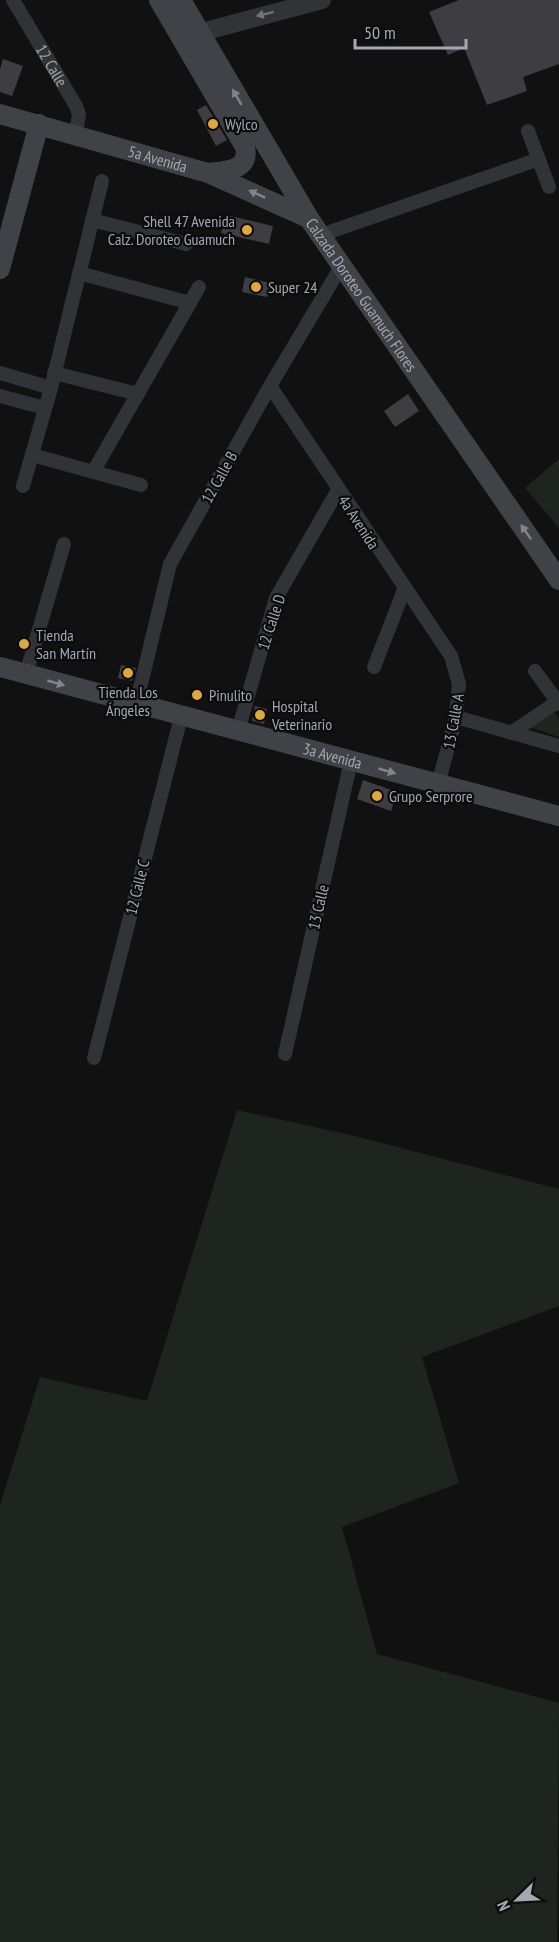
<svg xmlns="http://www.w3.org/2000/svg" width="559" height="1942" viewBox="0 0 559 1942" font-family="'PT Sans Narrow',sans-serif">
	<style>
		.green { fill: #1e251e }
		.building { fill: #3e3e42 }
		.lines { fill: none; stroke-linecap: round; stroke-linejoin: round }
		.minor { stroke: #323337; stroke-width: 14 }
		.tertiary { stroke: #323337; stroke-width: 18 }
		.secondary { stroke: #414247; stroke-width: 20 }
		.oneway { fill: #71737b }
		.oneway2 { fill: #81848d }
		.poi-dot { fill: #dfa73c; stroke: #0c0c0d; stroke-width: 2 }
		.labels { text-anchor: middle; stroke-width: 4.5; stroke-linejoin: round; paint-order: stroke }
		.street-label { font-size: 16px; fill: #a4a8b2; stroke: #0c0c0d }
		.poi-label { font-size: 16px; fill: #a4a8b2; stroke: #0c0c0d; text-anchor: start }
	</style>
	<rect width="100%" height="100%" fill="#111112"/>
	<!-- green -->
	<path class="green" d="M559,459V528L525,488Z
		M554,711L559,719V737L530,727Z
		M237,1110L351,1135L559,1189V1306L422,1357L459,1483L342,1527L377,1654L559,1703L557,1942H0V1505L40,1377L147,1401Z"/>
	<!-- building -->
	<path class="building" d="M459,0H559V64L523,77L527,91L487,105L464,48L448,55L429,12Z
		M3,59L23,66L12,96L0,92V69Z
		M206,105L227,140L216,146L197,110Z
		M226,215L273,226L269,244L221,233Z
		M245,277L270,283L267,297L242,292Z
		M408,394L419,411L395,427L384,411Z
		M121,665L136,668L132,681L118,678Z
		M255,706L267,709L264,724L252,721Z
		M363,780L397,792L391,811L357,799Z"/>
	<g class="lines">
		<!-- minor -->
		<g class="minor">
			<path id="s1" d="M13,0L76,106L79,114L76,133"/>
			<path d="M528,131L549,187"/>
			<path d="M92,220L186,244"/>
			<path d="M321,235L539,159"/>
			<path d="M79,273L190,303"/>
			<path d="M0,373L51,388"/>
			<path d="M54,373L138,394"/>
			<path d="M270,386L451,656L459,684L456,717L438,785"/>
			<path d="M0,396L45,408"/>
			<path d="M32,455L141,485"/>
			<path d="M93,472L199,287"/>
			<path d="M23,486L51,388L102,181"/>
			<path d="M374,667L404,590"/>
			<path d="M535,671L559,704"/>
			<path d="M26,674L64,544"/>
			<path d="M136,705L170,564L270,386L342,265"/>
			<path d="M456,717L559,746"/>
			<path d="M238,731L276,598L338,490"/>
			<path d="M511,733L557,702"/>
			<path d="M285,1054L351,761"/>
			<path d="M94,1058L181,717"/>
		</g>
		<!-- tertiary -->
		<path class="tertiary" d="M187,36L322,0"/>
		<!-- secondary -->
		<g class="secondary">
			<path d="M159,0L245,147C250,171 225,171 208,173"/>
			<path id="s2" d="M181,0L310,220L559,580"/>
			<path id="s3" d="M0,114L208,173L308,218"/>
			<path d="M0,269L39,124"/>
			<path id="s4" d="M0,667L559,816"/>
		</g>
	</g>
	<!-- one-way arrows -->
	<defs><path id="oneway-solid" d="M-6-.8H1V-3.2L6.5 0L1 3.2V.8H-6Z" transform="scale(1.5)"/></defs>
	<use class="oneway" href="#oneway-solid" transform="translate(265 14) rotate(166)"/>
	<g class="oneway2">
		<use href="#oneway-solid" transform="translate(237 97) rotate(-120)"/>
		<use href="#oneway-solid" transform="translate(257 194) rotate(-156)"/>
		<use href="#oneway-solid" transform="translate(526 532) rotate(-125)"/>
		<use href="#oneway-solid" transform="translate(56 683) rotate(16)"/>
		<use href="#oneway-solid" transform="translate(387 771) rotate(16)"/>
	</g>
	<!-- markers -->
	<g class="poi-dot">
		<circle cx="213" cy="124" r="6"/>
		<circle cx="247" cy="230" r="6"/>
		<circle cx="256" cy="287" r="6"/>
		<circle cx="24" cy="644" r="6"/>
		<circle cx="128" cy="673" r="6"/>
		<circle cx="197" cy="695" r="6"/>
		<circle cx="260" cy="715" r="6"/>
		<circle cx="377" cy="796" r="6"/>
	</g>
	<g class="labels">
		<!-- street labels -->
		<g class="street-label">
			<text dy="6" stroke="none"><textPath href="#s1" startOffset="76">12 Calle</textPath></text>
			<text dy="6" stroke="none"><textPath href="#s3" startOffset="164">5a Avenida</textPath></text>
			<text dy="6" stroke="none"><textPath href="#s2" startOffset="346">Calzada Doroteo Guamuch Flores</textPath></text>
			<text transform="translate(219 477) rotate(-61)" y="6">12 Calle B</text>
			<text transform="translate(359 522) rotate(57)" y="6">4a Avenida</text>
			<text transform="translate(271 622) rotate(-72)" y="6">12 Calle D</text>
			<text transform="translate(453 721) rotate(-80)" y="6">13 Calle A</text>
			<text dy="6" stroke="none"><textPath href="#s4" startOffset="344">3a Avenida</textPath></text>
			<text transform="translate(137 887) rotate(-76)" y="6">12 Calle C</text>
			<text transform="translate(318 907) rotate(-77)" y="6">13 Calle</text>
		</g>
		<!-- poi labels -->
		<g class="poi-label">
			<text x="225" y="130">Wylco</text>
			<text x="235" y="227" text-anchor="end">Shell 47 Avenida<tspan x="235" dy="18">Calz. Doroteo Guamuch</tspan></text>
			<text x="268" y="293">Super 24</text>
			<text x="36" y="641">Tienda<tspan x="36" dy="18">San Martín</tspan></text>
			<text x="128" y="698" text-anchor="middle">Tienda Los<tspan x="128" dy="18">Ángeles</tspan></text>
			<text x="209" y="701">Pinulito</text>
			<text x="272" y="712">Hospital<tspan x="272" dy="18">Veterinario</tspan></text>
			<text x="389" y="802">Grupo Serprore</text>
		</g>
	</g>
	<!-- north arrow -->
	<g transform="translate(517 1900) rotate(246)" stroke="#0c0c0d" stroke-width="4.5" paint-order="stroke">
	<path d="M0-4.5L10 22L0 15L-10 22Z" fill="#a4a8b2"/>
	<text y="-9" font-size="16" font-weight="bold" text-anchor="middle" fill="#a4a8b2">N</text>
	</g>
	<!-- scale -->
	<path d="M355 39v9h111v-9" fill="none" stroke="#a4a8b2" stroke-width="3"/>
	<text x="364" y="39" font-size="18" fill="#a4a8b2" stroke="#0c0c0d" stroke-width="4.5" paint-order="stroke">50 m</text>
</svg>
